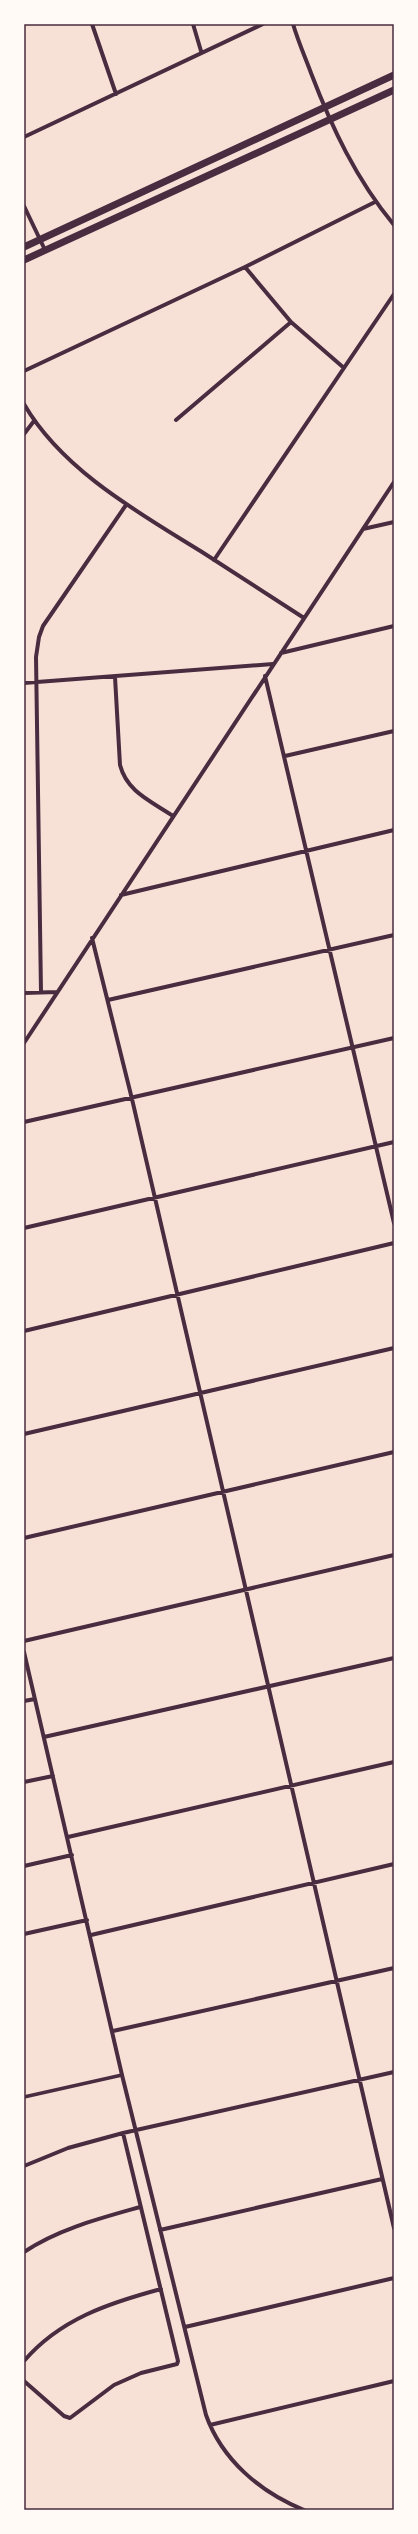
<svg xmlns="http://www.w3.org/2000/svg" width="418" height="2534" viewBox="0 0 418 2534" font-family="Overpass,sans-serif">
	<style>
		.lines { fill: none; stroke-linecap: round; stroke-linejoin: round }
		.pedestrian { stroke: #4a2c40; stroke-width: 3.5 }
		.minor { stroke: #4a2c40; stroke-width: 4 }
		.tertiary { stroke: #4a2c40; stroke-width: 7 }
		.neatline { fill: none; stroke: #4a2c40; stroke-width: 1.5 }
	</style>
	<rect width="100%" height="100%" fill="#f7e1d7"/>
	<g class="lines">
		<!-- pedestrian -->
		<path class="pedestrian" d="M24,2097L122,2075"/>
		<!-- minor -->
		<path class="minor" d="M92,24L116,94
			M193,24L201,51
			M293,24C298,41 305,57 311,73C332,128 356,179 394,225
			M24,137L263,24
			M24,206L45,250
			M245,267L291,322L344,368
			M24,371L245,267L375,202
			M24,404C62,470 139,513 202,552C236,574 270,596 304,618
			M176,420L291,322
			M24,434L34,421
			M363,529L394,522
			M214,560L394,294
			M281,653L394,626
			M265,676L394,1223
			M115,677L120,765C127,792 151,801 173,816
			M24,683L273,664
			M285,756L394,731
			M121,895L394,830
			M92,938L132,1099L394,2228
			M41,992L36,657L39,637L43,626L126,505
			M24,993L57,992
			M108,1000L394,935
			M24,1043L394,482
			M24,1122L394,1038
			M24,1228L394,1142
			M24,1331L394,1243
			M24,1434L394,1348
			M24,1538L394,1452
			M24,1641L394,1555
			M24,1652L122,2075L206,2415C222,2460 260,2492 304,2510
			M24,1701L35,1699
			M44,1737L394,1658
			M24,1782L53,1776
			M68,1837L394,1762
			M24,1866L72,1855
			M24,1934L87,1920
			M91,1935L394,1864
			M113,2031L394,1968
			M24,2166L68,2148L123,2133L394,2072
			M160,2230L382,2179
			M24,2252C58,2229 101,2218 140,2207
			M185,2327L394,2278
			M24,2361C60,2319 109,2303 161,2289
			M24,2381L64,2416L70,2418L114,2385L141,2373L177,2364L178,2361L123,2133
			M210,2425L394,2381"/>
		<!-- tertiary -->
		<path class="tertiary" d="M24,247L394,75
			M24,260L394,90"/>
	</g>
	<!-- border -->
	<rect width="418" height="2534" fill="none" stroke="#fffaf5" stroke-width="50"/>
	<rect x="25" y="25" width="368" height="2484" class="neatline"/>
</svg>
